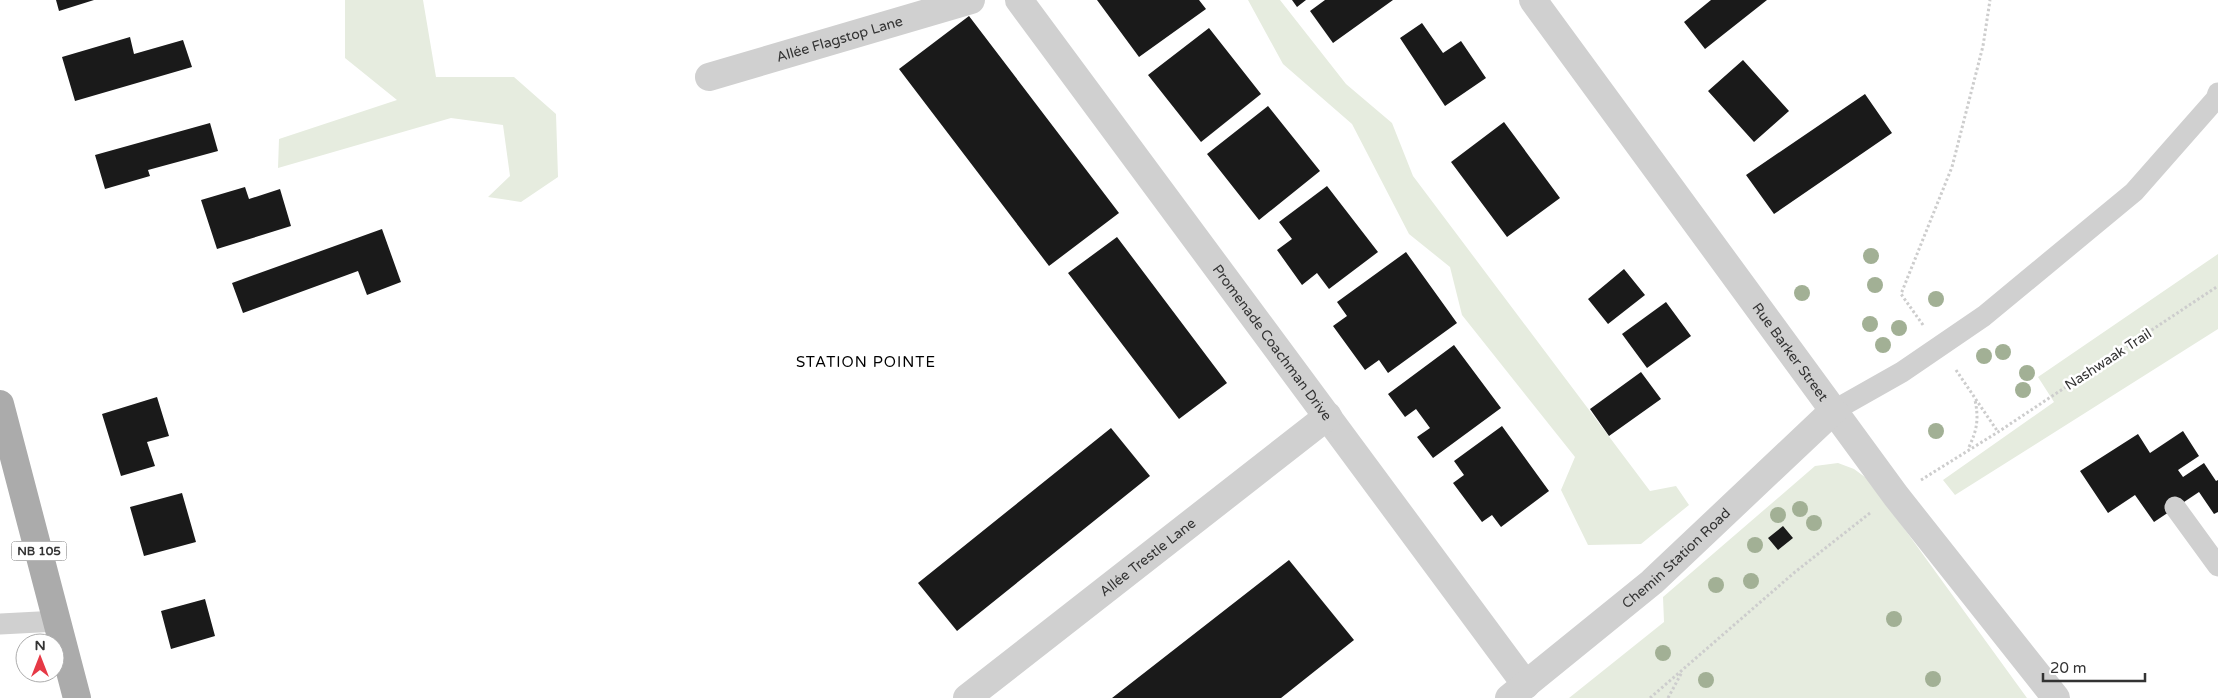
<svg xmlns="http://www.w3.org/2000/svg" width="2218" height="698" viewBox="0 0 2218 698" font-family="'Varela Round',sans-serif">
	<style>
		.green { fill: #e6ecdf }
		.building { fill: #1a1a1a }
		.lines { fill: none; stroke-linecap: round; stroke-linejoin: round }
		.path { stroke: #cdcdcd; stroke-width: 3; stroke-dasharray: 2.5 2.5; stroke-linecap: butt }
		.lane { stroke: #d0d0d0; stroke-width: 21 }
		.street { stroke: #d0d0d0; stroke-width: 28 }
		.primary { stroke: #ababab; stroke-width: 28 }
		.tree { fill: #a2b095 }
		.labels { text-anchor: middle; stroke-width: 5; stroke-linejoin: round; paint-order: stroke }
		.shield { fill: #fff; stroke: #707070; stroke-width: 1 }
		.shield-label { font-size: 12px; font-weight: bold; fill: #333 }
		.street-label { font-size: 14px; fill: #333; stroke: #fff }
		.neighbourhood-label { font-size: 15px; letter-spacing: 1px; fill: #000; stroke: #fff }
	</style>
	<rect width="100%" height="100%" fill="#fff"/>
	<!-- green -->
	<path class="green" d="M345,0H423L436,77H514L556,114L558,177L521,202L488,197L510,176L503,125L451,118L278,168L279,139L397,100L345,58Z
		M1248,0H1280L1346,84L1392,123L1413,176L1650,491L1676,486L1689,505L1641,544L1588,545L1561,490L1575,457L1462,315L1450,267L1409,234L1352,124L1283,64Z
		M2218,254V329L1955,495L1943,480L2054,402L2038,377Z
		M1838,463L1854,469L1869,480L2027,698H1569L1664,622L1663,597L1815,466Z"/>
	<!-- building -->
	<path class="building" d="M56,0H94L59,11Z
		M1097,0H1199L1206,9L1139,57Z
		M1292,0H1306L1297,7Z
		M1325,0H1393L1333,43L1310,11Z
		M1711,0H1767L1705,49L1684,22Z
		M969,16L1119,213L1049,266L899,69Z
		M1422,23L1443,53L1461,41L1486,78L1445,106L1400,38Z
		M1209,28L1261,94L1201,142L1148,75Z
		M130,37L134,54L183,40L192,67L75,101L62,57Z
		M1743,60L1789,111L1754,142L1708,91Z
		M1865,94L1892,133L1774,214L1746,175Z
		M1268,106L1320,171L1259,220L1207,154Z
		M1504,122L1560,198L1507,237L1451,162Z
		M210,123L218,151L148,170L150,176L105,189L95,155Z
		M1327,186L1378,252L1329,289L1317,273L1302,285L1277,250L1292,239L1279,222Z
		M245,187L249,199L280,189L291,226L217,249L201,200Z
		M382,229L401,282L367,295L358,271L243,313L232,283Z
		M1117,237L1227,383L1179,419L1068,273Z
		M1406,252L1457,323L1388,373L1379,360L1365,370L1333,326L1347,316L1337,302Z
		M1624,269L1645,295L1608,324L1588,299Z
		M1666,302L1691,336L1647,368L1622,334Z
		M1454,345L1501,408L1433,458L1417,437L1430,428L1416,409L1405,417L1388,394Z
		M1641,372L1661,399L1609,436L1590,409Z
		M157,397L169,436L147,442L155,466L121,476L102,414Z
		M1502,426L1549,491L1501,527L1492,515L1482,522L1453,483L1464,475L1454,461Z
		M1111,428L1150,476L957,631L918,583Z
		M2183,431L2199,456L2178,470L2183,477L2204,463L2216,481L2218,480V512L2214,514L2199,492L2154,522L2135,495L2108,513L2080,471L2138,434L2150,453Z
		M182,493L196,542L144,556L130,507Z
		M1783,526L1793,538L1778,550L1768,538Z
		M1289,560L1354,640L1281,698H1112Z
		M205,599L215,636L171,649L161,611Z"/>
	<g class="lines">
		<!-- path -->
		<path class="path" d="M1923,325L1901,294L1952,167L1983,46L1990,0
			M1956,370L1998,432
			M1969,447C1977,430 1979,419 1975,400
			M1921,480L1998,432L2218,286
			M1650,698L1795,572L1870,513
			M1668,698L1682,672"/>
		<!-- lane -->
		<path class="lane" d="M1833,411L1902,372L1984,316L2134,192L2216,99L2218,93
			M2175,507L2218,566
			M0,624L58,621"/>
		<!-- street -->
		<g class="street">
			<path id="s1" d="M1019,0L1526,685"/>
			<path id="s2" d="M1533,0L1896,496L2056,698"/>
			<path id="s3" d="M709,77L971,0"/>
			<path id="s4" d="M967,698L1328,416"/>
			<path id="s5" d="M1509,698L1652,582L1833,411"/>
		</g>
		<!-- primary -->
		<path class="primary" d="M0,404L77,698"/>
	</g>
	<!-- trees -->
	<g class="tree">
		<circle cx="1871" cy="256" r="8"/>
		<circle cx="1875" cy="285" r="8"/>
		<circle cx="1802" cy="293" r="8"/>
		<circle cx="1936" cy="299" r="8"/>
		<circle cx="1870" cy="324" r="8"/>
		<circle cx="1899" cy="328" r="8"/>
		<circle cx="1883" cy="345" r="8"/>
		<circle cx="2003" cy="352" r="8"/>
		<circle cx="1984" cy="356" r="8"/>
		<circle cx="2027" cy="373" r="8"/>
		<circle cx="2023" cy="390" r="8"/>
		<circle cx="1936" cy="431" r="8"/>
		<circle cx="1800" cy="509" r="8"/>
		<circle cx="1778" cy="515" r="8"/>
		<circle cx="1814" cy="523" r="8"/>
		<circle cx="1755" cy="545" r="8"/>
		<circle cx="1751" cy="581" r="8"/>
		<circle cx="1716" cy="585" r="8"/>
		<circle cx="1894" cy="619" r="8"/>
		<circle cx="1663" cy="653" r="8"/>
		<circle cx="1933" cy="679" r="8"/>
		<circle cx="1706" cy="680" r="8"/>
	</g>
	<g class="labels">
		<!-- shield labels -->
		<rect class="shield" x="11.5" y="541.5" width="55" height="19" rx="4"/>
		<g class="shield-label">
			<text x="39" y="555">NB 105</text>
		</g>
		<!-- street labels -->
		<g class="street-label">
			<text dy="5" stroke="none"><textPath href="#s3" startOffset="136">Allée Flagstop Lane</textPath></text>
			<text dy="5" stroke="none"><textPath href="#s1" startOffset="426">Promenade Coachman Drive</textPath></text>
			<text dy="5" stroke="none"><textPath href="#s2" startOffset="436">Rue Barker Street</textPath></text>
			<text transform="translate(2108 359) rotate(-33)" y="5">Nashwaak Trail</text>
			<text dy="5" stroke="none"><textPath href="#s4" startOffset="229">Allée Trestle Lane</textPath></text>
			<text dy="5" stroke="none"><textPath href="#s5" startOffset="218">Chemin Station Road</textPath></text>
		</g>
		<!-- neighbourhood labels -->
		<g class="neighbourhood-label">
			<text x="866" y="367">STATION POINTE</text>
		</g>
	</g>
	<!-- north arrow -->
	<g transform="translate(40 658)"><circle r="24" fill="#ffffff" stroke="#adadad"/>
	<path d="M0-4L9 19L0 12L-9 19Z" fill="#e63946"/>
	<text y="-8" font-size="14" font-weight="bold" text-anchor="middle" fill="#333333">N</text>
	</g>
	<!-- scale -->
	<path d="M2043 673v8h102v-8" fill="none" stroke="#333333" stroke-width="2.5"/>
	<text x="2050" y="673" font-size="15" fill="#333333" stroke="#ffffff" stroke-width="4" paint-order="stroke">20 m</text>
</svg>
